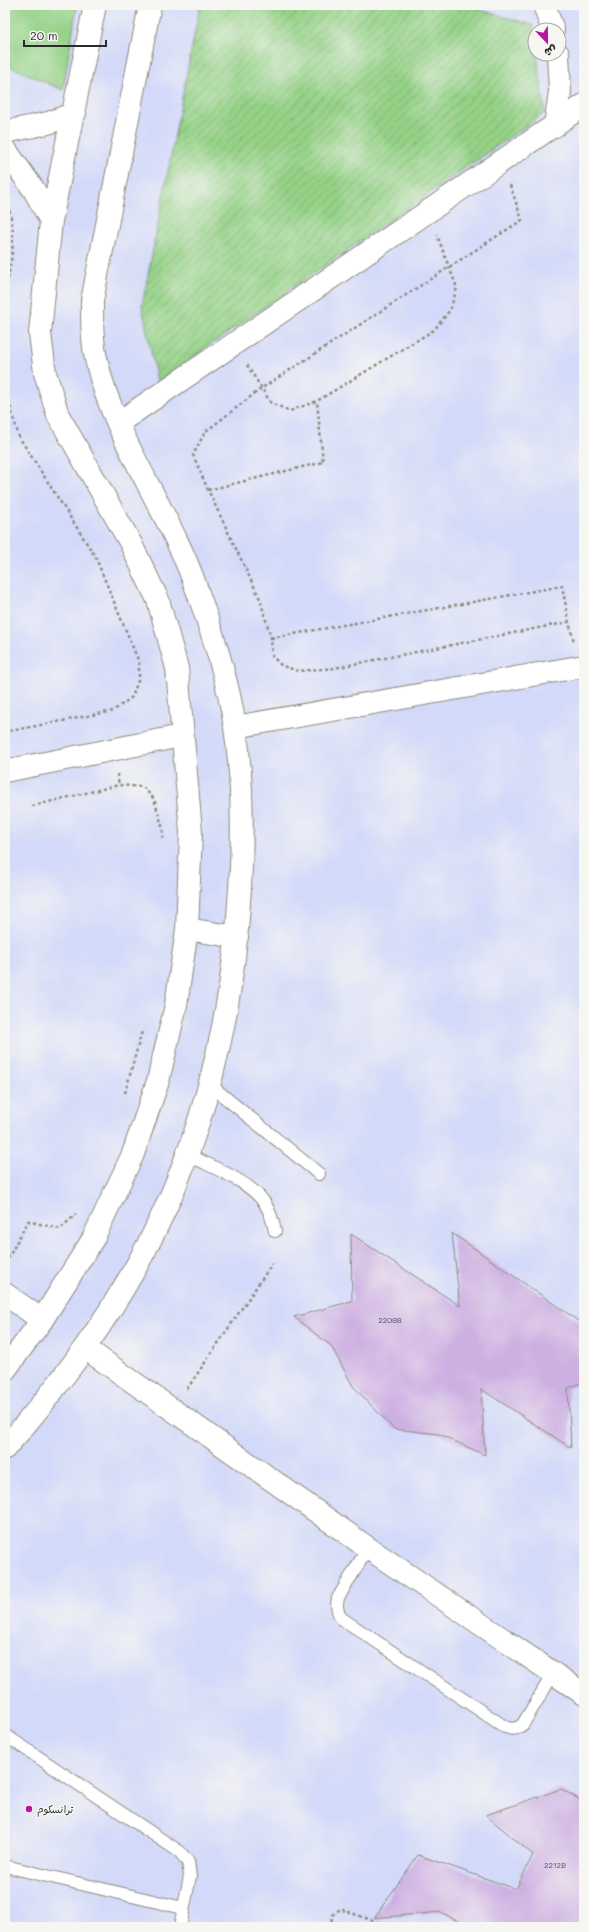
<svg xmlns="http://www.w3.org/2000/svg" width="589" height="1932" viewBox="0 0 589 1932" font-family="Mali,'Playpen Sans Arabic',sans-serif">
	<style>
		.built { fill: #d3d9f9; fill-rule: evenodd }
		.park { fill: #94d186; stroke: #607e58 }
		.garden { fill: url(#garden-furrows); stroke: #607e58 }
		.building { fill: #cdb0e2 }
		.lines { fill: none; stroke-linecap: round; stroke-linejoin: round }
		.service-casing { stroke: #8c8a7c; stroke-width: 14 }
		.minor-casing { stroke: #8c8a7c; stroke-width: 24 }
		.path { stroke: #8c8a7c; stroke-width: 2.5; stroke-dasharray: 3 3; stroke-linecap: butt }
		.service { stroke: #fff; stroke-width: 12 }
		.minor { stroke: #fff; stroke-width: 22 }
		.poi-dot { fill: #b5179e; stroke: #f6f6f2; stroke-width: 1.5 }
		.labels { text-anchor: middle; stroke-width: 3; stroke-linejoin: round; paint-order: stroke }
		.number-label { font-size: 8px; fill: #544c59 }
		.poi-label { font-size: 10px; fill: #2b2b2b; stroke: #f6f6f2; text-anchor: start }
	</style>
	<defs>
		<pattern id="garden-furrows" width="10" height="10" patternUnits="userSpaceOnUse"><rect width="10" height="10" fill="#94d186"/><path d="M-1 1l2-2M0 10L10 0M9 11l2-2" fill="none" stroke="#79aa6e"/></pattern>
	</defs>
	<rect width="100%" height="100%" fill="#f6f6f2"/>
	<filter id="ink" filterUnits="userSpaceOnUse"><feTurbulence type="fractalNoise" baseFrequency=".025" numOctaves="2"/><feDisplacementMap in="SourceGraphic" scale="8" xChannelSelector="R" yChannelSelector="G"/><feConvolveMatrix kernelMatrix="1 2 1 2 8 2 1 2 1" color-interpolation-filters="sRGB"/></filter>
	<filter id="wash" filterUnits="userSpaceOnUse"><feTurbulence type="fractalNoise" baseFrequency=".012" numOctaves="4" result="noise"/><feDisplacementMap in="SourceGraphic" scale="16" xChannelSelector="R" yChannelSelector="G"/><feGaussianBlur stdDeviation="0.9" result="paint"/><feColorMatrix in="noise" values="0 0 0 0 0 0 0 0 0 0 0 0 0 0 0 0 0 1.4 0 .05"/><feComposite in="paint" operator="in"/></filter>
	<g filter="url(#wash)">
		<rect width="100%" height="100%" fill="#ede8ce"/>
		<!-- built -->
		<path class="built" d="M5,5H584V1927H5ZM535,30H559V54H535Z"/>
		<!-- park -->
		<path class="park" d="M5,5H77L63,90L5,64Z"/>
		<!-- garden -->
		<path class="garden" d="M200,5H463L533,25L535,54H537L545,113L157,382L142,306Z"/>
		<g id="blocks">
			<!-- building -->
			<path class="building" d="M452,1233L584,1325V1382L568,1388L571,1448L481,1389L485,1455L439,1434L394,1429L353,1386L331,1346L294,1317L352,1301L351,1234L460,1306Z
				M561,1789L584,1802V1927H468L441,1912L374,1918L418,1855L516,1889L533,1855L486,1815Z"/>
		</g>
	</g>
	<g filter="url(#ink)">
		<use href="#blocks" fill-opacity="0" stroke="#8c8a7c" stroke-width="1"/>
		<g class="lines">
			<!-- service casing -->
			<g class="service-casing">
				<path id="service" d="M210,1085L319,1174
					M187,1154C211,1167 248,1180 264,1202C270,1211 273,1221 275,1231
					M368,1548L338,1598C336,1606 337,1611 341,1618L505,1727C513,1730 517,1729 523,1724L553,1674
					M5,1735L180,1852L188,1862L190,1876L180,1927
					M5,1866L183,1908"/>
			</g>
			<!-- minor casing -->
			<g class="minor-casing">
				<path id="minor" d="M544,5L553,30
					M555,126L560,91L558,54
					M5,132L48,123L75,113
					M5,149L34,190L51,221
					M118,423L584,105
					M235,727L584,666
					M5,771L181,736
					M187,929L237,937
					M5,1294L42,1320
					M85,1348L368,1548L584,1694
					M5,1370L42,1320L93,1239L133,1154L158,1081L176,1005L187,929L191,832L177,668L158,600L130,542L58,415L45,373L40,333L51,221L95,5
					M5,1448C49,1398 89,1346 123,1289C196,1169 233,1028 240,888C243,835 243,780 235,727C228,680 213,635 197,590C171,513 115,441 97,363C92,343 92,322 92,301L150,5"/>
			</g>
			<!-- path -->
			<path class="path" d="M510,185L522,220L262,388L205,432L193,455L208,490L260,599L271,638L272,656L282,666L299,671L334,668L569,622L574,642
				M5,199C20,233 10,262 5,297
				M247,365L271,403L290,411L317,401L434,330L450,310L457,288L437,235
				M5,389L19,437L95,556L139,662V678L132,697L113,711L5,732
				M208,490L323,462L317,401
				M271,638L562,586L569,622
				M117,774L119,785
				M32,806L119,785L143,787L154,799L163,829V840
				M125,1093L142,1031
				M5,1264L28,1221L60,1229L76,1214
				M187,1389L272,1264
				M330,1927L333,1915L340,1909L391,1927"/>
			<!-- service -->
			<use href="#service" class="service"/>
			<!-- minor -->
			<use href="#minor" class="minor"/>
		</g>
	</g>
	<!-- markers -->
	<circle class="poi-dot" cx="29" cy="1809" r="4"/>
	<g class="labels">
		<!-- number labels -->
		<g class="number-label">
			<text x="390" y="1323">2209B</text>
			<text x="555" y="1868">2212B</text>
		</g>
		<!-- poi labels -->
		<g class="poi-label">
			<text x="37" y="1813">ترانسكوم</text>
		</g>
	</g>
	<!-- margin -->
	<rect width="589" height="1932" fill="none" stroke="#f6f6f2" stroke-width="20"/>
	<!-- north arrow -->
	<g transform="translate(547 42) rotate(158)"><circle r="19" fill="#f6f6f2" stroke="#a5a5a2"/>
	<path d="M0-3L7 15L0 10L-7 15Z" fill="#b5179e"/>
	<text y="-6" font-size="11" font-weight="bold" text-anchor="middle" fill="#2b2b2b">ش</text>
	</g>
	<!-- scale -->
	<path d="M24 40v6h82v-6" fill="none" stroke="#2b2b2b" stroke-width="2"/>
	<text x="30" y="40" font-size="12" fill="#2b2b2b" stroke="#f6f6f2" stroke-width="3" paint-order="stroke">20 m</text>
</svg>
